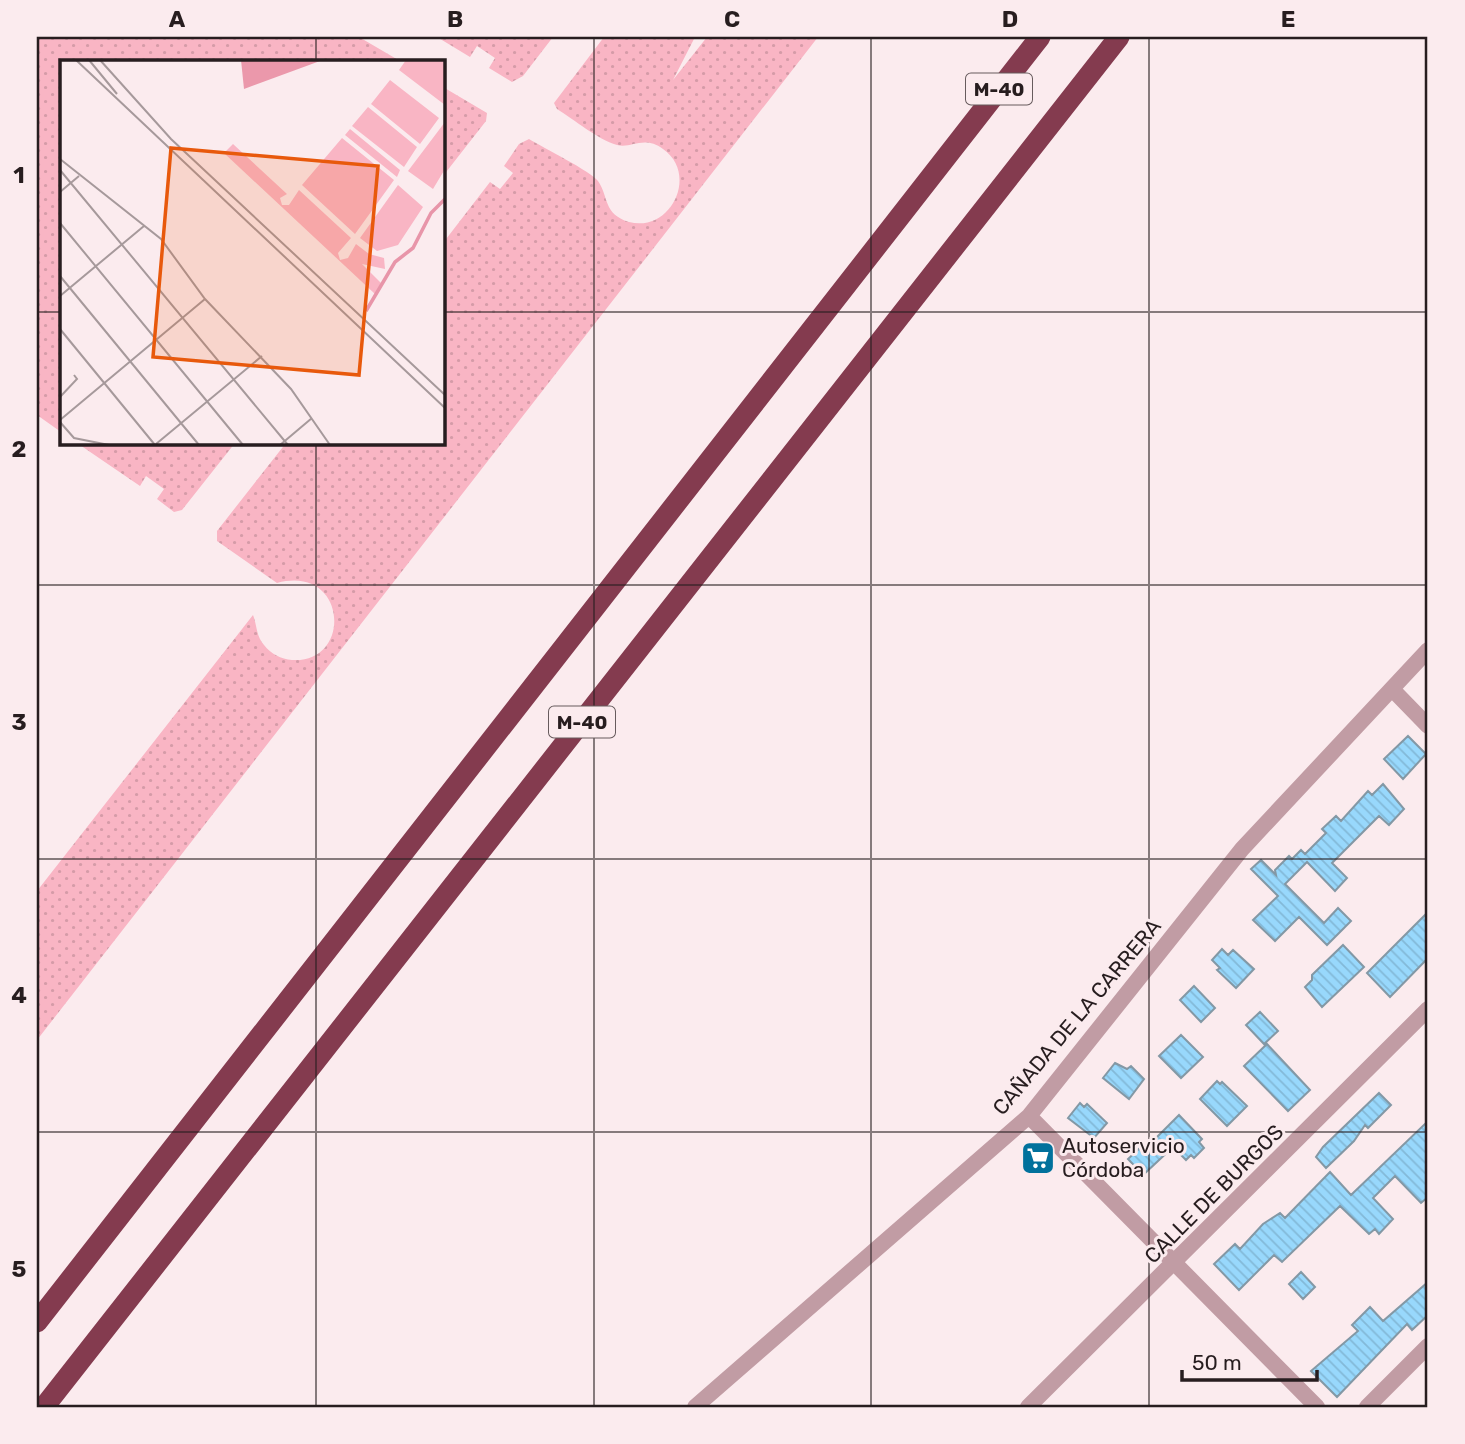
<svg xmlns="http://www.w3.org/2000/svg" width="1465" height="1444" viewBox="0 0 1465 1444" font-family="Rubik,sans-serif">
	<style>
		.grass { fill: url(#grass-dots) }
		.building { fill: url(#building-back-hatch); stroke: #8398a5; stroke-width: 2 }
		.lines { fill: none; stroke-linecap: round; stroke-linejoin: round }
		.minor { stroke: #c19ca4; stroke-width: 16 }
		.motorway { stroke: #843b4f; stroke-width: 21 }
		.grid { fill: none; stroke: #271d1f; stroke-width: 2; stroke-opacity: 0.55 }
		.labels { text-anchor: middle; stroke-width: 6; stroke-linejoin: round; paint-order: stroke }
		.shield { fill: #fbebee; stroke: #675b5d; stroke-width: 2 }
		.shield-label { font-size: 19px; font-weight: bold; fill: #271d1f }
		.street-label { font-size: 21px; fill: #271d1f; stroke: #fbebee }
		.poi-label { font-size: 21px; fill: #271d1f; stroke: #fbebee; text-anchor: start }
		.inset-river { fill: none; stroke: #e895a9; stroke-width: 3.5 }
		.inset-road { fill: none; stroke: #a6999b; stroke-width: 2 }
		.view { fill: #e8590c; fill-opacity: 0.15; stroke: #e8590c; stroke-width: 3.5 }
		.inset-edge { fill: none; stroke: #271d1f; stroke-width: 3.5 }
		.neatline { fill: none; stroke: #271d1f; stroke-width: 2.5 }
		.grid-label { font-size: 23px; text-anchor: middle; font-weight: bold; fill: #271d1f }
	</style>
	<defs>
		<pattern id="grass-dots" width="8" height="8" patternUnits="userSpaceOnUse" patternTransform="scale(1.75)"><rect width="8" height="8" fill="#f9b5c4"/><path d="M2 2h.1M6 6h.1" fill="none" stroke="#d59ba8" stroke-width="1.8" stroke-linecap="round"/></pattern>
		<pattern id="building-back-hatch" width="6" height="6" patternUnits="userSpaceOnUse" patternTransform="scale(1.75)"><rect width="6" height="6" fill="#98d8fc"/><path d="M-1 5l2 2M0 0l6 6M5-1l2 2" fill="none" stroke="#83b9d8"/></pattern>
	</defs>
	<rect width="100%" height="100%" fill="#fbebee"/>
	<!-- grass -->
	<path class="grass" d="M37,37H359L400,61H61V432L37,415Z
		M437,37H553L523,76L512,82L489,68L495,58L477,46L470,57Z
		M604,37H695L673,80L707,37H818L37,1040V891L253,615C257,625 256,636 264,645C271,654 281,659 292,660C353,664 348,564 277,583L217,541V531L286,443H443V243L490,182L500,189L513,173L504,166L519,144L529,139C542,147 592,172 598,181C609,197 603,214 629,222C671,233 699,174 663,149C644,135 631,149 617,145C597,139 575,120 557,109L554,103Z
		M443,87L487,113L486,121L443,176Z
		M77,443H235L182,510L174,512L157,499L164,489L146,476L140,486Z"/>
	<!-- building -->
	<path class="building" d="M1408,736L1426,754L1403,779L1384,759Z
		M1383,784L1404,809L1389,825L1379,816L1332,863L1347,878L1335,891L1307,862L1285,884L1324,923L1338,908L1351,921L1327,945L1299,917L1275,941L1253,920L1278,896L1251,869L1261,860L1276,875L1275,870L1289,856L1292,859L1301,850L1305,854L1326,833L1322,829L1336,816L1341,821L1368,791L1372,795Z
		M1428,912V958L1390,997L1367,973Z
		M1343,945L1364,967L1322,1007L1305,987L1312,980V975Z
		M1222,949L1228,955L1233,950L1254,969L1236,988L1217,970L1220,968L1212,960Z
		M1194,986L1215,1008L1201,1022L1180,1000Z
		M1260,1012L1278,1031L1264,1044L1246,1025Z
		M1181,1035L1203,1057L1181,1078L1159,1056Z
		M1267,1044L1310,1090L1288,1111L1244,1066Z
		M1115,1063L1127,1069L1131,1066L1144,1079L1129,1099L1103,1078Z
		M1217,1081L1220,1084L1222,1082L1247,1106L1227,1126L1200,1099Z
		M1379,1093L1391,1105L1368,1128L1365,1125L1354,1141L1326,1168L1316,1157L1323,1147Z
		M1080,1103L1084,1107L1087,1104L1107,1123L1094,1138L1068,1118Z
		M1179,1115L1202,1139L1199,1142L1204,1148L1194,1158L1191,1155L1186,1160L1173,1147L1143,1175L1128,1159L1141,1147L1144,1150Z
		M1428,1121V1197L1421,1203L1395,1176L1373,1198L1393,1219L1379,1234L1375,1229L1369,1234L1340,1206L1282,1262L1274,1255L1239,1290L1214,1264L1235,1244L1240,1249L1263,1224L1280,1213L1285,1218L1330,1172L1351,1195Z
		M1301,1272L1315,1287L1303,1299L1289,1284Z
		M1428,1282V1315L1412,1330L1407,1324L1337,1397L1311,1371L1358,1331L1352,1325L1370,1307L1383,1321Z"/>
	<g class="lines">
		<!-- minor -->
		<path class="minor" d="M1392,689L1428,726
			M1029,1116L1317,1407
			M695,1407L1029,1116L1242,849L1428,650
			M1028,1407L1428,1009
			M1367,1407L1428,1346"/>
		<!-- motorway -->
		<path class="motorway" d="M37,1322L1040,37
			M44,1407L1119,37"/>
	</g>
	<!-- grid -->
	<path class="grid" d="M316,37V61M594,37V1407M871,37V1407M1149,37V1407M37,312H61M443,312H1428M316,443V1407M37,585H1428M37,859H1428M37,1132H1428"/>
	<!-- icons -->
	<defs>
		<g id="supermarket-square" transform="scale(1.75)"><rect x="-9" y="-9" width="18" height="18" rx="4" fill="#01719c" stroke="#fbebee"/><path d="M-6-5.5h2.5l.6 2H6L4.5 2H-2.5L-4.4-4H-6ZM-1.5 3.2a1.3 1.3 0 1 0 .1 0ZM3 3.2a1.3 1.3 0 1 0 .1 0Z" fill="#fff"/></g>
	</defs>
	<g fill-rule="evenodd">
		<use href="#supermarket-square" x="1038" y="1158"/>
	</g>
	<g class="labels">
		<!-- shield labels -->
		<g class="shield">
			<rect x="966" y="73.5" width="66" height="31" rx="5"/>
			<rect x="549" y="706.5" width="66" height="31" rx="5"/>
		</g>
		<g class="shield-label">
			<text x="999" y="96">M-40</text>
			<text x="582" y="729">M-40</text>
		</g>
		<!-- street labels -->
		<g class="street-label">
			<text transform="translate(1077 1017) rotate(-50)" y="7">CAÑADA DE LA CARRERA</text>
			<text transform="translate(1214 1194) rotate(-45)" y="7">CALLE DE BURGOS</text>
		</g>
		<!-- poi labels -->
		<g class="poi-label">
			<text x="1062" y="1153">Autoservicio<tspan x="1062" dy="24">Córdoba</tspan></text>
		</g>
	</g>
	<!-- overview -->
	<g transform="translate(60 60)">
		<rect width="385" height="385" fill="#fbebee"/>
		<path d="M346,0H385V45L339,10ZM330,20L379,58L360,84L311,44ZM308,47L357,87L344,107L292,66ZM385,62V109L373,129L348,111ZM290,69L340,110L337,117L285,75ZM282,78L334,120L295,174L242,125ZM173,84L227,134L220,138L222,145H229L239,130L291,178L278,193L280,200L288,198L296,184L309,194L324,198L325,209L302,204L321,223L315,234L164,93ZM338,125L363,147L338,185L317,191L300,178Z" fill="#f9b5c4"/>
		<path d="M181,0H260V1L184,29Z" fill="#eb98ab"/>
		<path class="inset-river" d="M306,251L335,202L353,188L371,153L385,139"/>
		<path class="inset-road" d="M16,0L385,348M29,0L57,34M40,0L111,79L385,335M0,99L101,179L145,239L231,329L270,385M0,110L228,385M0,132L19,116M0,163L183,385M0,216L139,385M0,236L84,166M0,269L95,385M0,337L17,319L14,315M0,360L145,239M0,362L14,378L49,385M96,384L202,296M220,385L252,358"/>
		<path class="view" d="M111,88L318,106L299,315L93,297Z"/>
		<rect width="385" height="385" class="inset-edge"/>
	</g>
	<!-- border -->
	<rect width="1465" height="1444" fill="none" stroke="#fbebee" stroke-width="77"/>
	<!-- scale -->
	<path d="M1182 1370v10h135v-10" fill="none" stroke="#271d1f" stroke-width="3.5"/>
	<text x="1192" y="1370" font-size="21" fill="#271d1f" stroke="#fbebee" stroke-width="5" paint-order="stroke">50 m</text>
	<rect x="38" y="38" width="1388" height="1368" class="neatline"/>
	<g class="grid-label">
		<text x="177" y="27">A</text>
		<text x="455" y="27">B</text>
		<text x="732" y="27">C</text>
		<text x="1010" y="27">D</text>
		<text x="1288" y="27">E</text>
		<text x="19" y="183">1</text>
		<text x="19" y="457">2</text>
		<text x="19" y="730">3</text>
		<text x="19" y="1003">4</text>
		<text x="19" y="1277">5</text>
	</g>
</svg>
